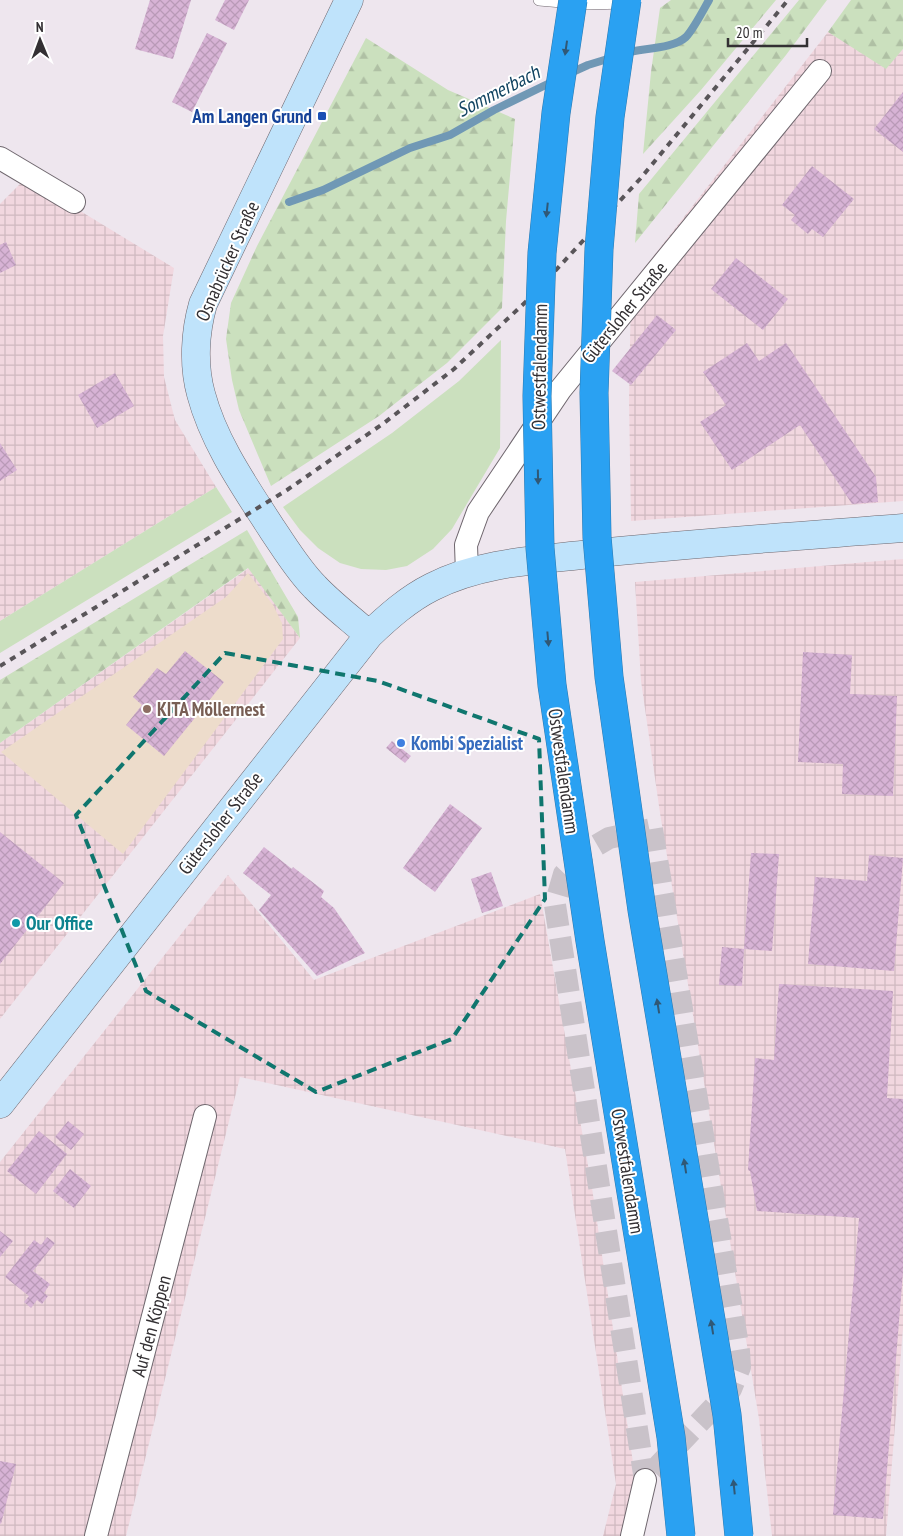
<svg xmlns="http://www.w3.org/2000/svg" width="903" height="1536" viewBox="0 0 903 1536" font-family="'PT Sans Narrow',sans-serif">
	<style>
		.industrial { fill: url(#industrial-grid) }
		.education { fill: #eddccb }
		.grass { fill: #cbe0be }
		.forest { fill: url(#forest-firs) }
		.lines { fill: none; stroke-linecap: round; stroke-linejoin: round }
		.stream { stroke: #7098b5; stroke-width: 8 }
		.building { fill: url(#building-cross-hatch) }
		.street-tunnel { stroke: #c9c2c9; stroke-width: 22; stroke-dasharray: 22 11; stroke-linecap: butt }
		.lane-casing { stroke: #6f676e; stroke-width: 12 }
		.street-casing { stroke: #6f676e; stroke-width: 24 }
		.secondary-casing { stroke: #6f676e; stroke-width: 29 }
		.lane { stroke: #fff; stroke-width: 11 }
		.street { stroke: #fff; stroke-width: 22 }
		.secondary { stroke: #bfe3fb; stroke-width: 28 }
		.rail { stroke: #595559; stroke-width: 4; stroke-dasharray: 6 6; stroke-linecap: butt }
		.highway-bridge-casing { stroke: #2d79af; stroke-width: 29; stroke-linecap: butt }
		.highway-bridge { stroke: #2aa1f2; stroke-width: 28 }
		.oneway { fill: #305876 }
		.marked { fill: none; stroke: #0f766e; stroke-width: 4; stroke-dasharray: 10 6; stroke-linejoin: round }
		.transit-dot { fill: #1a4fb4; stroke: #fff; stroke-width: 2 }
		.education-dot { fill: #8d6e63; stroke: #fff; stroke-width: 2 }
		.shop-dot { fill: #3f7fe0; stroke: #fff; stroke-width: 2 }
		.culture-dot { fill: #0f9aa8; stroke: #fff; stroke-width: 2 }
		.labels { text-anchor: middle; stroke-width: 4; stroke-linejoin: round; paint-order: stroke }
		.transit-label { font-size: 19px; font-weight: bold; fill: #164399; stroke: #fff; text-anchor: end }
		.street-label { font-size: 19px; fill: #333033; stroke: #fff }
		.education-label { font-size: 19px; font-weight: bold; fill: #785e54; stroke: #fff; text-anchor: start }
		.shop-label { font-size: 19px; font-weight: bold; fill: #366cbe; stroke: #fff; text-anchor: start }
		.culture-label { font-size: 19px; font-weight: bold; fill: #0d838f; stroke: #fff; text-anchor: start }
		.water-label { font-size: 20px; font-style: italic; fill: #124462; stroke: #fff }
	</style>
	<defs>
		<pattern id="industrial-grid" width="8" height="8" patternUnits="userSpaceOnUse" patternTransform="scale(1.25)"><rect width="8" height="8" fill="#f1d7df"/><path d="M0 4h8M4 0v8" fill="none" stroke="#cfb9c0"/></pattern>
		<pattern id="forest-firs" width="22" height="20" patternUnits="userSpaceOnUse" patternTransform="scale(1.25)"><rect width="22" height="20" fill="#cbe0be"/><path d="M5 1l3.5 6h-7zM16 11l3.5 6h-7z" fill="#afc0a4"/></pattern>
		<pattern id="building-cross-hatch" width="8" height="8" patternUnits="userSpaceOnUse" patternTransform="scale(1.25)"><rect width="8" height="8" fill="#d7b3d5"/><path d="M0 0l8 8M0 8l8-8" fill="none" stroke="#b99ab7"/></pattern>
	</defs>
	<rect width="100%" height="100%" fill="#eee6ee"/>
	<!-- industrial -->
	<path class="industrial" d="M828,32L886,68L903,49V501L631,521L629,401L631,285Z
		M26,178L174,268L163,336L164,377L175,420L216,487L0,621V204Z
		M903,559V1328L886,1536H772L759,1419L660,813L641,681L635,582Z
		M249,568L300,638L0,1019V743Z
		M228,875L314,980L540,894L592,1188L644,1536H603L616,1484L565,1149L240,1077L126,1536H0V1162Z"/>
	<!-- education -->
	<path class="education" d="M248,573L273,605L282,623L283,639L123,854L1,752L226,597Z"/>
	<!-- grass -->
	<path class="grass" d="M501,340L500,448L452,529L433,549L407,566L386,570L361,569L340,563L318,548L300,530L283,507L392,433L459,381Z
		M216,487L232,512L0,653V621Z"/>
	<!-- forest -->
	<path class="forest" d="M671,0H776L701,90L643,154L651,72L660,8Z
		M799,0H827L786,55L635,243L639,194Z
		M851,0H903V49L886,69L828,32Z
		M366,38L448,90L515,119L506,221L502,308L447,363L379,416L271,486L239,410L232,380L226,339L231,303L257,246Z
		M247,530L298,617L300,638L248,568L0,743V680Z"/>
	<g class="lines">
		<!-- stream -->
		<path class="stream" d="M625,53C642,48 673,49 686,37C693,30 704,9 709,0
			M568,74L588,65L614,57
			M289,202L323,190L410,148L450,135L494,110L556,80"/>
	</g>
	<!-- building -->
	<path class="building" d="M150,0H191L173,59L135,49Z
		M225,0H249L234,30L215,20Z
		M207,33L227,43L192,112L172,102Z
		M903,92V152L874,129Z
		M812,166L854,199L823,237L812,229L808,234L791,220L795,215L782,205Z
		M6,242L16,265L0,273V245Z
		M736,258L788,299L763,330L711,289Z
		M657,315L676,330L631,385L612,371Z
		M747,343L759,361L786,343L876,477L878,502L852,504L800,425L732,470L700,422L726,405L703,372Z
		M115,373L134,406L97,428L78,395Z
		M0,443L17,470L0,481Z
		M185,651L224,682L164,756L126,725L142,705L133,697L157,668L166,674Z
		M803,652L852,655L850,694L897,696L893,796L842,794L843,764L798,762Z
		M392,741L411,756L405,763L386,748Z
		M450,804L482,828L435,892L403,868Z
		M0,832L64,883L0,964Z
		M264,847L292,869L293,867L324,891L321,897L334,908L365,953L317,976L259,910L271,895L243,873Z
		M751,853L779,854L772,951L744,949Z
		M869,855L903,858L894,971L808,964L815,877L867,881Z
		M491,872L503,906L482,913L471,879Z
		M722,947L744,949L742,986L719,985Z
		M779,984L893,991L887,1098L903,1099V1272L883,1519L833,1515L859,1218L757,1211L750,1171L748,1170L755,1058L774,1060Z
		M68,1121L84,1134L71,1150L55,1137Z
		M39,1131L67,1154L36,1194L7,1171Z
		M70,1169L91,1186L74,1208L53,1191Z
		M0,1231L13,1241L0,1257Z
		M47,1237L55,1243L33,1271L50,1284L44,1293L48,1296L42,1304L37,1300L31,1308L24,1302L29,1296L5,1277L34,1240L41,1245Z
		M0,1461L16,1464L1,1524L0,1523Z"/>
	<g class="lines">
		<!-- street-tunnel -->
		<path class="street-tunnel" d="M652,829L739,1351L740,1367L731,1389L645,1480L555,905L564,874L585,852L609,838Z"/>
		<!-- lane casing -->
		<g class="lane-casing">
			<path id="lane" d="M539,0L585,4L627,3"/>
		</g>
		<!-- street casing -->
		<g class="street-casing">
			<path id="street" d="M0,158L74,202
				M467,573L466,545L478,512L560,390L820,71
				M96,1536L205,1116
				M632,1536L645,1480"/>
		</g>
		<!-- secondary casing -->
		<g class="secondary-casing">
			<path id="secondary" d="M349,0L203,304C195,332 193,365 201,394C214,443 245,487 272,529C285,548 298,570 315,587C331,604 351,619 369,635
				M0,1104L369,635C388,617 408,599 432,587C480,562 538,560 590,554C694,543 799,536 903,528"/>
		</g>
		<!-- lane -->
		<use href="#lane" class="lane"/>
		<!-- street -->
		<use href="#street" class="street"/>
		<!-- secondary -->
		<use href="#secondary" class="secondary"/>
		<!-- rail -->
		<path class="rail" d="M0,666L287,490L384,423L454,369L532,296L640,179L788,0"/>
		<!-- highway-bridge casing -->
		<g class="highway-bridge-casing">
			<path id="highway-bridge" d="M573,0L556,113L542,253L537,396L540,548L552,685L590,941L671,1437L681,1536
				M627,0L610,117L599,249L594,393L597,537L609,677L642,910L727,1415L739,1536"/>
		</g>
		<!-- highway-bridge -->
		<use href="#highway-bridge" class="highway-bridge"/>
	</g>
	<!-- one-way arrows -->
	<defs><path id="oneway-solid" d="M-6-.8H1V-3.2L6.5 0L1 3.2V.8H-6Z" transform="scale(1.25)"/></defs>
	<g class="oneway">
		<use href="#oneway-solid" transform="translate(566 48) rotate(98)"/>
		<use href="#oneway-solid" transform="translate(547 210) rotate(96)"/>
		<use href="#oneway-solid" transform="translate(538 477) rotate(89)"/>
		<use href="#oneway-solid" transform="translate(548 639) rotate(85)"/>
		<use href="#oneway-solid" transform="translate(658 1006) rotate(-99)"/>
		<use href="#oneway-solid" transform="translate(685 1166) rotate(-99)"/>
		<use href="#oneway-solid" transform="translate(712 1327) rotate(-99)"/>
		<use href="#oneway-solid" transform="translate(734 1487) rotate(-96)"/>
	</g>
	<!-- marked area -->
	<path class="marked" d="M225,653L378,681L539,739L545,899L452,1039L316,1092L146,991L76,815Z"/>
	<!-- markers -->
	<rect class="transit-dot" x="317" y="111" width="10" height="10" rx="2.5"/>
	<circle class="education-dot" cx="147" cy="709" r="5"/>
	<circle class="shop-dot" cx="401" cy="743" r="5"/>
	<circle class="culture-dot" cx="16" cy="923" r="5"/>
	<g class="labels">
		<!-- transit labels -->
		<g class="transit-label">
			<text x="312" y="123">Am Langen Grund</text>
		</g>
		<!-- street labels -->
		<g class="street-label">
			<text transform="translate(227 261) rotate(-66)" y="7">Osnabrücker Straße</text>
			<text transform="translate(624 312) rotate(-51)" y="7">Gütersloher Straße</text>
			<text transform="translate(539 367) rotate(-89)" y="7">Ostwestfalendamm</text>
			<text transform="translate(564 771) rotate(82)" y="7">Ostwestfalendamm</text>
			<text transform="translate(220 823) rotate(-52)" y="7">Gütersloher Straße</text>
			<text transform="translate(628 1171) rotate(81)" y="7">Ostwestfalendamm</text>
			<text transform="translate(151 1326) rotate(-75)" y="7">Auf den Köppen</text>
		</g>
		<!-- education labels -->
		<g class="education-label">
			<text x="157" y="716">KITA Möllernest</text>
		</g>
		<!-- shop labels -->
		<g class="shop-label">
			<text x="411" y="750">Kombi Spezialist</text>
		</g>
		<!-- culture labels -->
		<g class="culture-label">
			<text x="26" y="930">Our Office</text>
		</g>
		<!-- water labels -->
		<g class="water-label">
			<text transform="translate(498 91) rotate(-27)" y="7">Sommerbach</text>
		</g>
	</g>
	<!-- north arrow -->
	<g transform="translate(40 40) rotate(359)" stroke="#ffffff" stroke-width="4" paint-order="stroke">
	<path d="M0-4L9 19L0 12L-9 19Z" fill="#333033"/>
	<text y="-8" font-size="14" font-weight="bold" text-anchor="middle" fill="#333033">N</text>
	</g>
	<!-- scale -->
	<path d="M728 38v8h79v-8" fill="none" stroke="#333033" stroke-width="2.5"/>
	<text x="736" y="38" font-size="15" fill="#333033" stroke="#ffffff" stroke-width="4" paint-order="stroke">20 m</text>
</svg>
